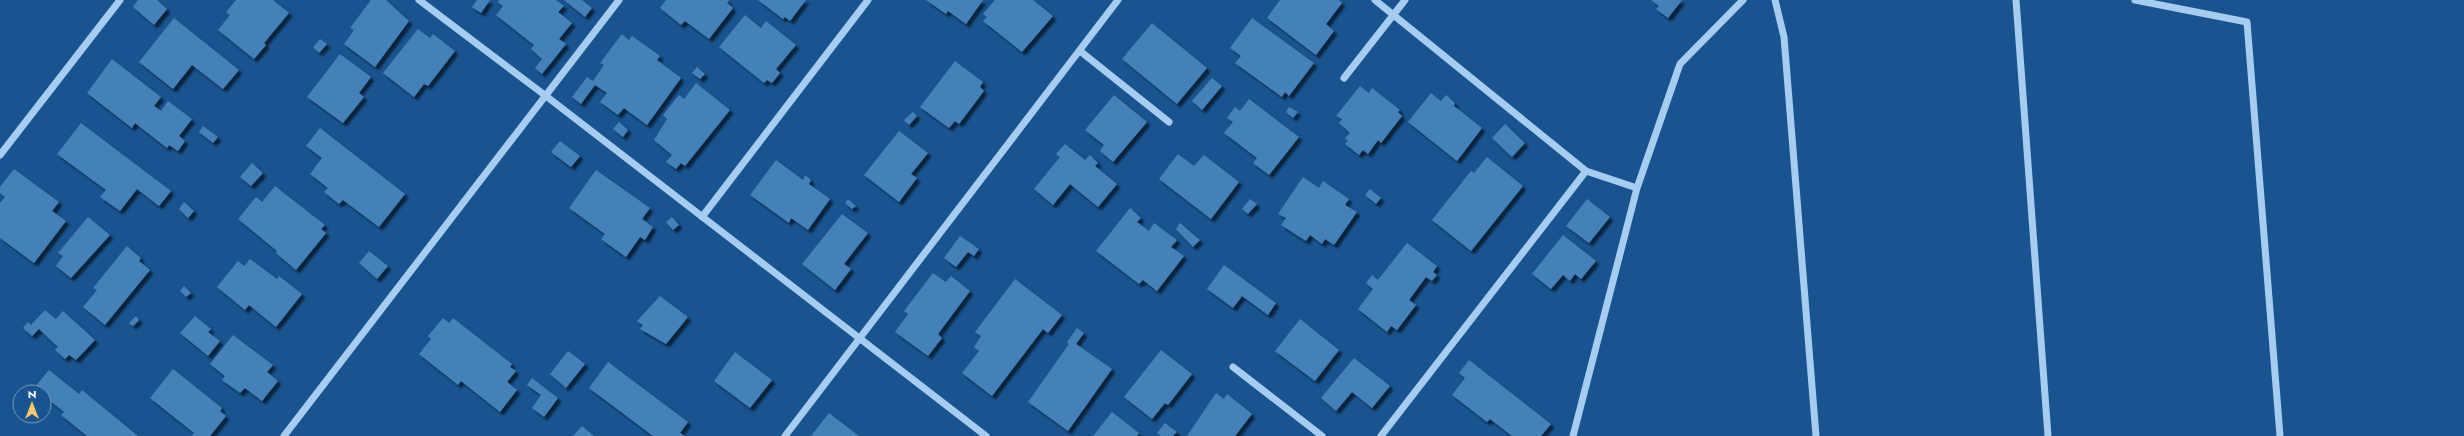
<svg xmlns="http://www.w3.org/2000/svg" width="2464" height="436" viewBox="0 0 2464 436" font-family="Jost,sans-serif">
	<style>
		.building { fill: #4581b9; filter: url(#shadow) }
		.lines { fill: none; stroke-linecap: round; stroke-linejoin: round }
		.minor { stroke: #a6ccef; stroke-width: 7 }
	</style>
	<defs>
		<filter id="shadow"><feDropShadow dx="3.5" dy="3.5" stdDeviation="1" flood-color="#0009"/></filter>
	</defs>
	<rect width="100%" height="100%" fill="#195490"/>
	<!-- building -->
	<path class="building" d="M138,0H157L167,9L154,25L133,7Z
		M236,0H273L289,13L264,43L266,45L254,59L218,30L230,15L226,12Z
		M371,0H386L409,21L375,67L344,44L354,30L350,28Z
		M477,0H490L481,13L472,7Z
		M499,0H556L564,6L558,12L572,23L559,39L566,44L542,74L535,68L542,59L531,49L534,45L496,15L503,6L498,2Z
		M564,0H582L592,8L585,17Z
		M666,0H729L727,3L733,8L709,39L685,21L681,25L660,8Z
		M758,0H806L790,21L785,17L783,19Z
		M926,0H983L966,24L948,11L946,14Z
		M995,0H1033L1053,16L1022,52L983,21L987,17L983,14Z
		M1280,0H1339L1342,3L1326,24L1334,31L1316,55L1267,18Z
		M1651,0H1682L1668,18L1656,9L1659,6Z
		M745,15L761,28L766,21L796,45L776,69L780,73L772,83L767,80L764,83L719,47Z
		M174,18L239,70L223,89L192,65L173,89L139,62Z
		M1252,18L1314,63L1289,96L1285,92L1282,97L1235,63L1241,56L1230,48Z
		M1152,23L1207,68L1177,104L1122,59Z
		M418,29L430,38L433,34L455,51L428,86L424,84L414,97L383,73Z
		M622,34L629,40L632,36L660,56L657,60L681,78L647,125L624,108L618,115L600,102L607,93L595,85L581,104L572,97L587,77L593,81L604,65L600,63Z
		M320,39L327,44L319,53L313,47Z
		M340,54L371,77L359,93L364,97L343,123L307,97Z
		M112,59L161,97L154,106L161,111L168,101L192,119L179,136L185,141L178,151L169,145L167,148L135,123L132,128L87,93Z
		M955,61L983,82L980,87L984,91L959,124L955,121L949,128L920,107Z
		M697,67L705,74L700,79L692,73Z
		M1212,78L1222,86L1202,110L1192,101Z
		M696,83L730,110L685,166L681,163L676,169L666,162L672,155L654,140L667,119L663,115L679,95L684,99Z
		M1360,86L1369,93L1372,88L1400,110L1398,112L1402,116L1381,143L1378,140L1368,154L1363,150L1359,155L1345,144L1348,141L1345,138L1350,133L1339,123L1342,119L1336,116Z
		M1431,93L1441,101L1446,95L1455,103L1454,106L1482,128L1457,161L1408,122Z
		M1114,95L1147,122L1113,162L1100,151L1104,145L1085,130Z
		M1249,99L1299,137L1269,175L1253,163L1257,158L1224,133L1233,122L1227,118L1235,107L1240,111Z
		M1289,107L1298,112L1293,118L1286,112Z
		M913,112L917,116L909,125L904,120Z
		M619,122L628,130L623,137L613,129Z
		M81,123L171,191L159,206L137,189L120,211L100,197L106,190L57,154Z
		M1505,124L1525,143L1512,157L1492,138Z
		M203,126L218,137L213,143L199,132Z
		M320,128L405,194L379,227L343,200L339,204L324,192L328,188L310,174L322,158L306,146Z
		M899,131L928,153L911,174L917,178L899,202L864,175Z
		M560,141L580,156L571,167L551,152Z
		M1065,144L1085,160L1090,155L1098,163L1095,166L1117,184L1098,207L1070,184L1053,205L1034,189L1060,157L1056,154Z
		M1178,154L1194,166L1204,155L1239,182L1211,219L1159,179Z
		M1487,157L1523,186L1471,251L1432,220L1471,171L1474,173Z
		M776,160L803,180L805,175L811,180L809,184L830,199L808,230L791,218L789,223L750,195Z
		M252,163L263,173L251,186L240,177Z
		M14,169L59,202L52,211L66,221L34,263L0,238V203L5,197L0,193V187Z
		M596,170L650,208L642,219L653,227L645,240L640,237L626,257L601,239L605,234L569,208Z
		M1303,177L1319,188L1323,181L1349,199L1345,205L1357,212L1334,245L1325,239L1322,244L1310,235L1306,241L1281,225L1286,218L1278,214Z
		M275,186L325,225L321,229L326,233L296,270L276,253L277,251L238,219L256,197L262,202Z
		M1370,189L1381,198L1376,204L1365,195Z
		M848,199L856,206L852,209L845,203Z
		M1250,199L1257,204L1248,214L1242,209Z
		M1587,199L1610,217L1589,243L1566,226Z
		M184,202L194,211L188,218L179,209Z
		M1130,208L1141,218L1137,222L1149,231L1154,223L1177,240L1171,247L1184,256L1157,291L1143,280L1139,284L1096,251Z
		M842,214L868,233L844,264L851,269L835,290L802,264Z
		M88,217L110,235L71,278L56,266L63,256L58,253Z
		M672,217L679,225L673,230L666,222Z
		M1180,223L1200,240L1193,247L1176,229Z
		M1563,235L1596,261L1581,279L1575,274L1570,281L1563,275L1551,289L1532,274Z
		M960,236L979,249L974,256L968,252L956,267L944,258Z
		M1407,243L1437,266L1433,272L1437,275L1432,281L1426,277L1409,300L1416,305L1397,330L1391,326L1387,332L1358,309L1373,289L1366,283L1372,275L1378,280Z
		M127,246L141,258L139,261L150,270L105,325L83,307L97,290L93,288Z
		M369,251L388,266L377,279L359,263Z
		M250,259L277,279L279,276L302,294L276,327L249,305L245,310L217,287L238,261L244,266Z
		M1224,265L1276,303L1268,315L1242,296L1233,308L1207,289Z
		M933,273L946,282L951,276L970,291L938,334L942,338L928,356L895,332L908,314L904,311Z
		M1015,279L1062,315L1048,333L1043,329L992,396L962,373L979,351L974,347L981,336L975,332Z
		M184,286L191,293L186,297L180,291Z
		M660,296L688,317L666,344L640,329L643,325L637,321Z
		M45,310L56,319L63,311L95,340L76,360L69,355L65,359L55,350L58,347L39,329L32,336L23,328L28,322L31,325Z
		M136,316L139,320L133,326L129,323Z
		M195,316L211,329L208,332L220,341L208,356L180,333Z
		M443,318L449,323L453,318L512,364L510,367L516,371L507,382L517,390L500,412L461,381L458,385L419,354L431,339L428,336Z
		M1300,319L1339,350L1315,381L1275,351Z
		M1077,328L1084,333L1076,344L1112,369L1068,431L1028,402L1069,344L1067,342Z
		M233,335L273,365L267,372L278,381L262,401L245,388L240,393L222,380L225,376L210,364Z
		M1161,350L1192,374L1168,405L1165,403L1152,419L1124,397Z
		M568,351L585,364L566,388L550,374Z
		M735,352L772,380L750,408L714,381Z
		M1354,358L1390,386L1372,408L1352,392L1336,411L1321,398Z
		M1469,360L1551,424L1541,436H1512L1490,419L1487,422L1452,395L1465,378L1459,373Z
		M608,362L688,422L680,433L685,436H653L589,388Z
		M173,369L222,408L220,411L226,416L210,436H191L194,433L150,398Z
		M49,370L79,394L82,390L138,436H87L61,415L64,412L44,396V392H39L34,388Z
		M532,378L558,398L544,417L532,408L541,395L527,385Z
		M1216,393L1224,399L1227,394L1252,414L1235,436H1187Z
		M1112,412L1139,433L1137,436H1093Z
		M829,413L859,436H811Z
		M1165,423L1177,432L1173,436H1161L1157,433Z
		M582,426L594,436H573Z"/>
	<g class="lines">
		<!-- minor -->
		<path class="minor" d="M419,0L546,96L986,436
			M1375,0L1586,171L1637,188
			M1775,0L1784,37L1816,436
			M2016,0L2048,436
			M2135,0L2247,22L2280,436
			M1080,51L1169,122
			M1344,78L1405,0
			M0,155L120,0
			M702,217L868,0
			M1233,367L1322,436
			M284,436L619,0
			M785,436L1118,0
			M1381,436L1586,171
			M1573,436L1637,188L1680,64L1743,0"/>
	</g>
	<!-- north arrow -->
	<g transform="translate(32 404)"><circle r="19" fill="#195490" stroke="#7598bc"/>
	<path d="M0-3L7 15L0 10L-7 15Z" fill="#ffc864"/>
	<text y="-6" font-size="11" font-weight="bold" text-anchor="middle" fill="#ffffff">N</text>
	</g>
</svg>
